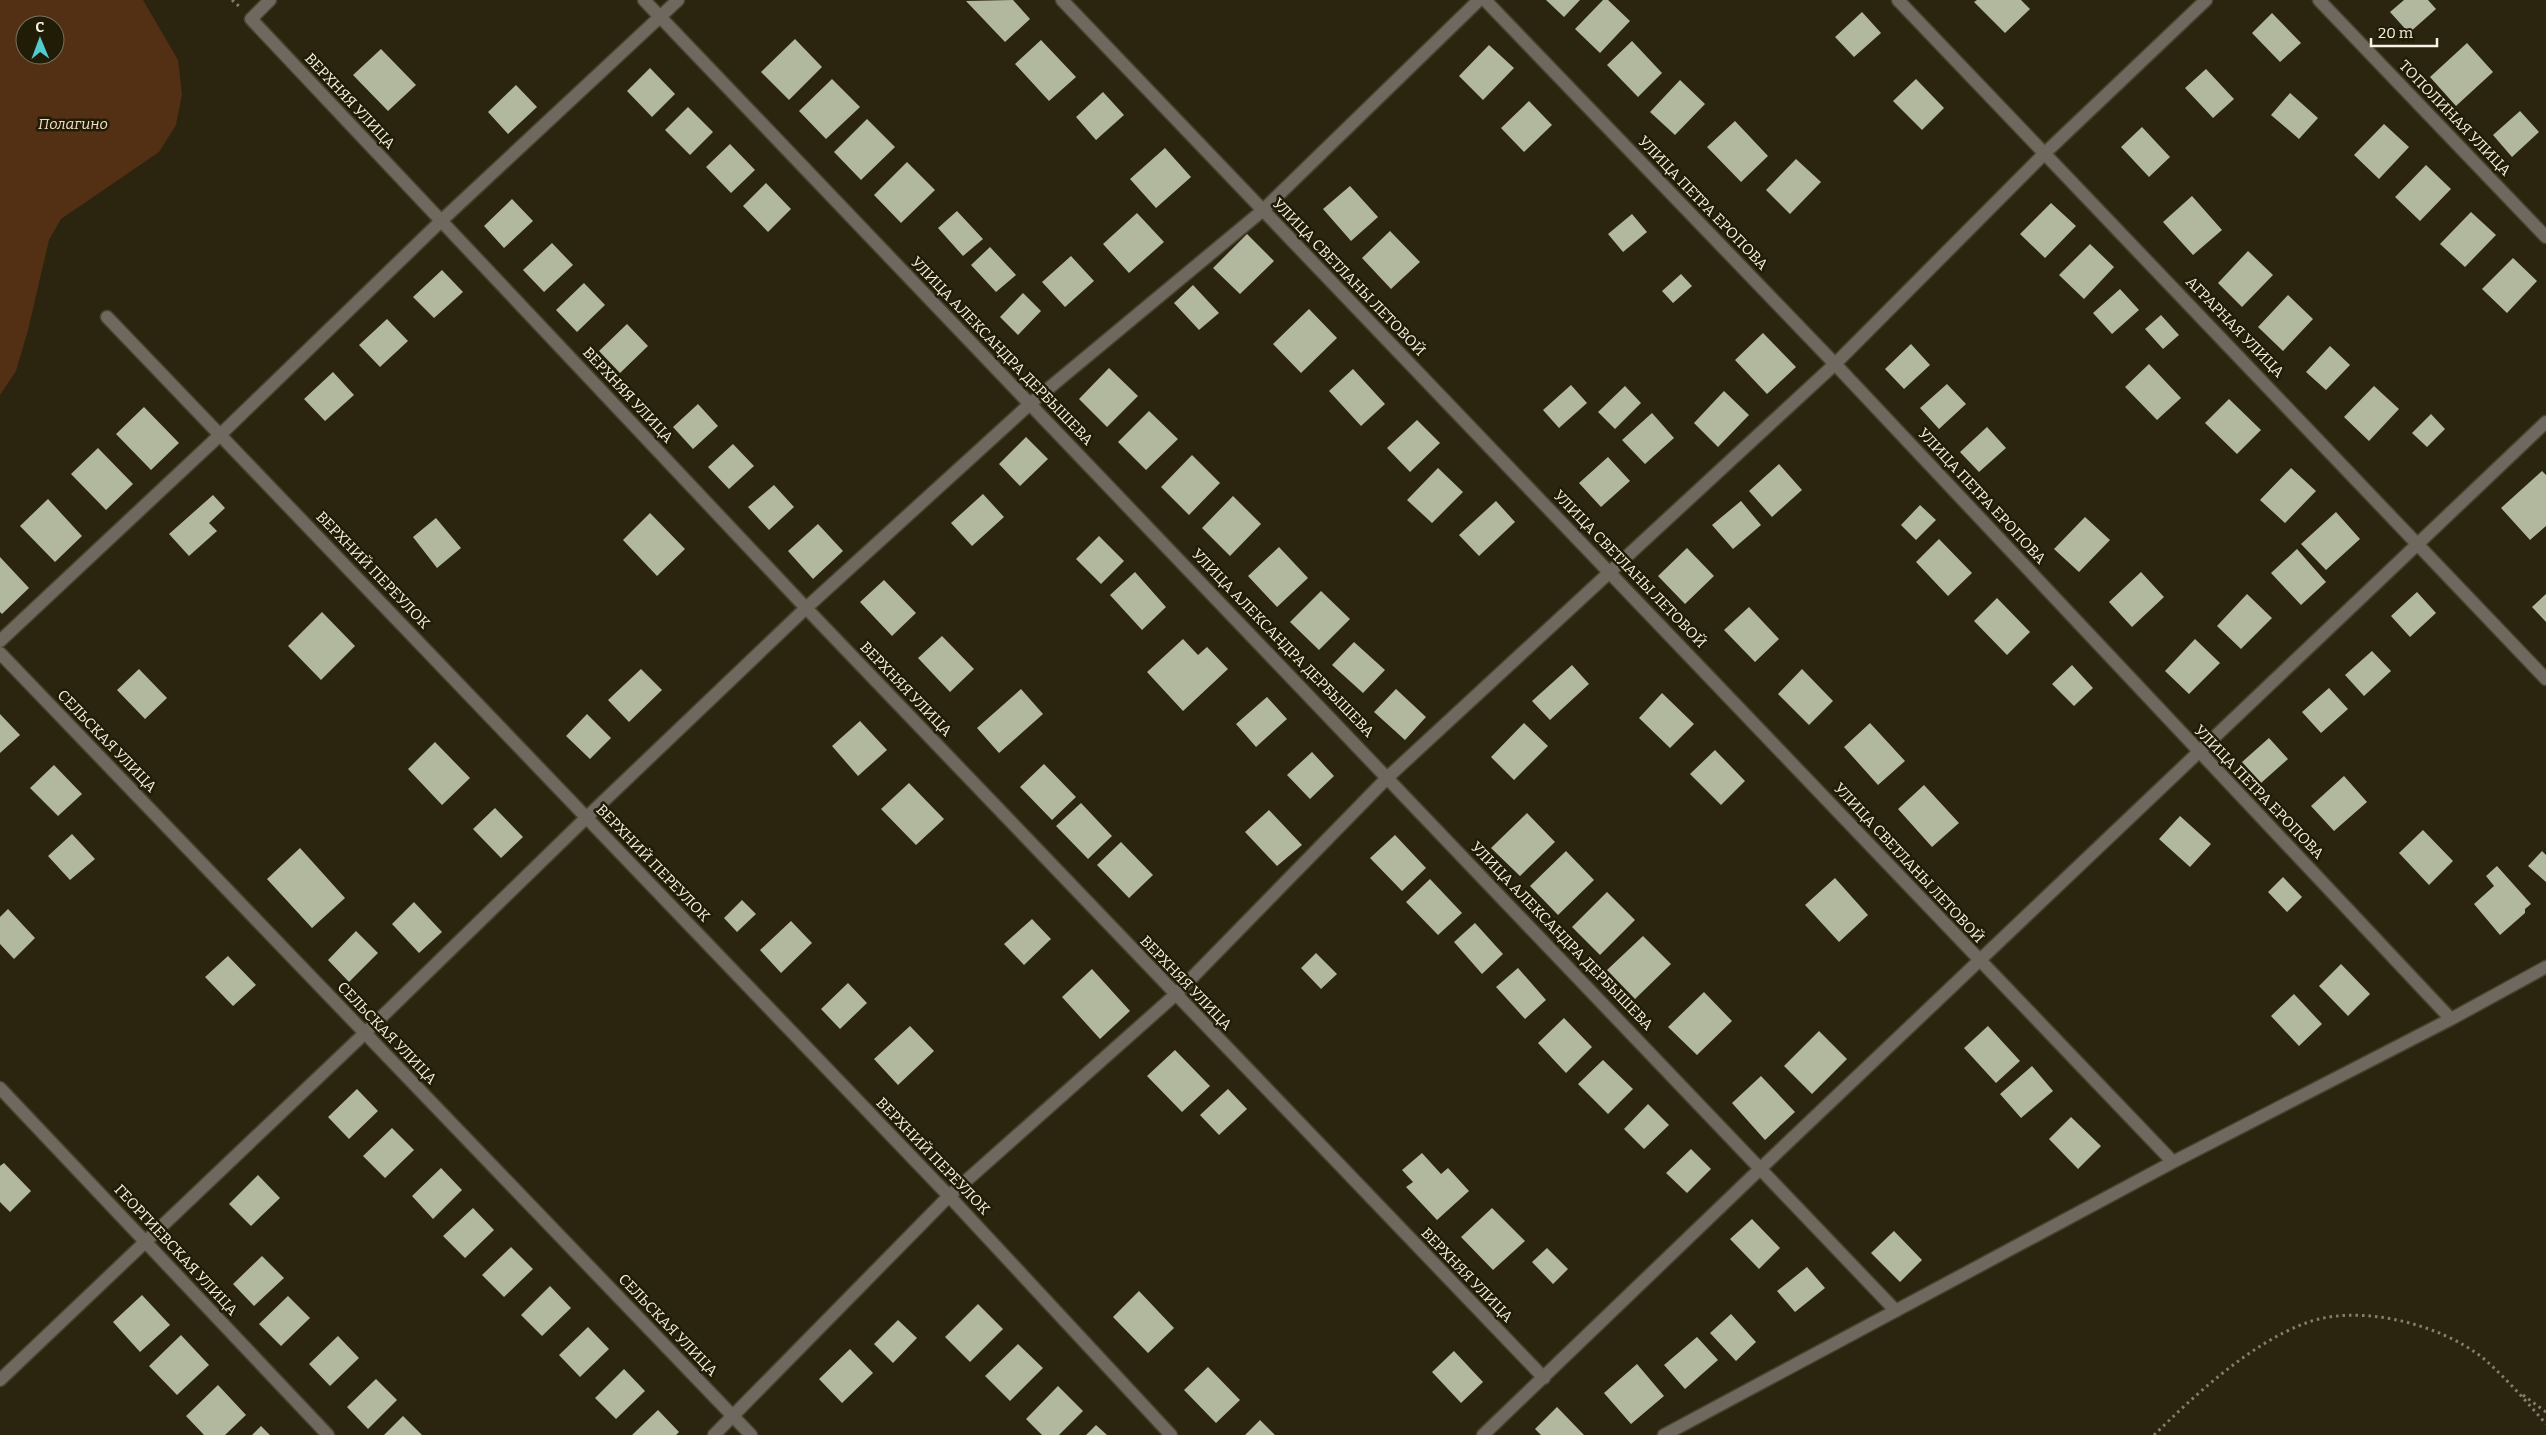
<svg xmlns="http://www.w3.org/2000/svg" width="2546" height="1435" viewBox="0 0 2546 1435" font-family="Bitter,serif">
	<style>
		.green { fill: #532f14; fill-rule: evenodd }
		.building { fill: #b2b89d }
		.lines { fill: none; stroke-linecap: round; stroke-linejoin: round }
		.minor-casing { stroke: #47422d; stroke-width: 15 }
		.path { stroke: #837f6c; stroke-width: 3; stroke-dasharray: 2.5 4; stroke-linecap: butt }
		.minor { stroke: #6e685e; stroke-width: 12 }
		.labels { text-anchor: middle; stroke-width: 5; stroke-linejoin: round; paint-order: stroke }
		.street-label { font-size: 15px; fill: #f6f3e4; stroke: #211c05 }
		.park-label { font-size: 15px; font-style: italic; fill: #f5dac7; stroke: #211c05 }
	</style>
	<rect width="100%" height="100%" fill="#2b250f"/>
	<!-- green -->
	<path class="green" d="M0,0H143L178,60L182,94L176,125L159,152L61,219L49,240L28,330L16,371L0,395ZM25,25H55V55H25Z"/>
	<!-- building -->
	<path class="building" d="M1013,0L1030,19L1005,42L966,1Z
		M1546,0H1580L1564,17Z
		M1603,0H1608L1630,21L1600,53L1575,29Z
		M1977,0H2021L2030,9L2005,33L1974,2Z
		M2404,0H2428L2436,9L2409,33L2390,12Z
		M1862,12L1881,33L1854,57L1835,37Z
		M2272,13L2301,43L2280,62L2252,33Z
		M795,39L822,67L789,100L761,72Z
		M1041,40L1076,77L1049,101L1015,64Z
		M1632,41L1662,73L1638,97L1607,65Z
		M2467,43L2493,72L2456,106L2430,77Z
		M1489,45L1514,68L1483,100L1459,76Z
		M381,49L416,85L388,111L353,75Z
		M650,68L675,94L652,117L627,91Z
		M2206,69L2234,99L2213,118L2185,88Z
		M832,79L860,107L826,139L799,111Z
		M1916,79L1944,108L1922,130L1893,101Z
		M1680,80L1705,104L1675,135L1650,112Z
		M516,85L537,107L508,134L488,112Z
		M1103,92L1124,115L1096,140L1076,117Z
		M2290,93L2318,118L2299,139L2271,115Z
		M1529,101L1552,125L1524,152L1501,128Z
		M688,107L713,132L690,155L665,130Z
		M2520,111L2539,132L2512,157L2493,135Z
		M867,119L895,147L861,180L834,152Z
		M1735,121L1768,156L1741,182L1707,147Z
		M2384,124L2409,147L2379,179L2354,155Z
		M2142,127L2170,157L2149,177L2121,147Z
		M730,144L755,170L731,193L706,167Z
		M1165,148L1191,177L1156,208L1130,179Z
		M1796,159L1821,182L1790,214L1766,190Z
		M907,162L935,190L901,223L874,195Z
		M2426,165L2451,189L2420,221L2395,197Z
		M766,183L791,209L768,232L743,206Z
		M1350,186L1378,217L1351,241L1323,209Z
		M2192,196L2222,230L2193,255L2163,222Z
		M512,199L533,221L504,248L484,226Z
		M2051,203L2076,226L2045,258L2020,234Z
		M957,211L983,239L963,256L938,228Z
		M2471,212L2496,235L2465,267L2440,244Z
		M1137,213L1164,242L1129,273L1103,244Z
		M1632,214L1647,232L1623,252L1608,234Z
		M1390,231L1420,262L1391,289L1362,258Z
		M1247,234L1274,261L1240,294L1213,268Z
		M552,243L573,265L544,292L523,270Z
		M2090,244L2114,267L2084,299L2059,275Z
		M990,247L1016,275L996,292L971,265Z
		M2248,251L2273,275L2242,307L2218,283Z
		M1071,256L1094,281L1065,307L1042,282Z
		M2513,258L2537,281L2507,313L2482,289Z
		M442,270L463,292L434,318L413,297Z
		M1681,274L1692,286L1673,303L1662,291Z
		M584,283L605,305L577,332L556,310Z
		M1193,285L1219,313L1199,330L1174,303Z
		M2120,289L2139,310L2112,334L2093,313Z
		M1023,293L1041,311L1018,335L1000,317Z
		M2288,295L2313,319L2283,351L2258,327Z
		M1309,309L1337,338L1301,373L1273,344Z
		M2161,315L2179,335L2163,349L2145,329Z
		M387,319L408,341L380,367L359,345Z
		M627,324L648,346L620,373L599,351Z
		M1763,333L1796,367L1767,394L1735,360Z
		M1911,344L1930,365L1904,389L1885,369Z
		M2330,346L2350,365L2326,390L2306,372Z
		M2149,364L2181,398L2157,420L2125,387Z
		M1109,368L1138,396L1107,427L1079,399Z
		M1353,369L1385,404L1361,426L1329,391Z
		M333,372L354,395L325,421L304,399Z
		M1947,384L1966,404L1939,429L1920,408Z
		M1571,385L1587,403L1559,428L1543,410Z
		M1625,386L1641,403L1615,429L1598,412Z
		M2374,386L2399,409L2369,441L2344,417Z
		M1724,391L1749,415L1718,447L1694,423Z
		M2229,399L2261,430L2237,454L2205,423Z
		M698,404L718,426L693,449L673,427Z
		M144,407L179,443L151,470L116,434Z
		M1149,411L1178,439L1146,470L1118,442Z
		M1652,413L1674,438L1645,464L1622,440Z
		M2431,414L2445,429L2427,447L2412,433Z
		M1417,420L1440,443L1410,472L1387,448Z
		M1987,427L2006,448L1979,472L1960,452Z
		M1026,437L1048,459L1020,486L999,464Z
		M733,444L754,466L729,489L708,467Z
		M98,448L133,484L106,510L71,474Z
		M1192,455L1220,483L1189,515L1161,487Z
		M1608,457L1630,481L1601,507L1579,483Z
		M1779,464L1802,490L1772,517L1749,491Z
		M1438,468L1463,492L1432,523L1407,500Z
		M2291,468L2316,491L2285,523L2260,500Z
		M2542,471L2546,475V526L2530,540L2501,508Z
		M774,485L794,507L769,530L748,507Z
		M983,494L1004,517L972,546L951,523Z
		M213,495L225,508L209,523L217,531L189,556L169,534Z
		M1233,496L1261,524L1230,556L1202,528Z
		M48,499L82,536L55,562L20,526Z
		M1496,501L1515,522L1479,556L1459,535Z
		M1741,501L1761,525L1733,549L1712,525Z
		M1920,505L1936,520L1916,540L1901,525Z
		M2336,512L2360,539L2326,570L2301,544Z
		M650,513L685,549L657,576L623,540Z
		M2085,517L2110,540L2079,572L2054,549Z
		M436,518L461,548L437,568L413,537Z
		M818,524L843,551L813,579L788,551Z
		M1099,536L1124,561L1101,584L1076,559Z
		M1939,539L1972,573L1948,596L1916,562Z
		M1279,547L1308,578L1277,607L1248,576Z
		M1687,548L1714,576L1685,604L1658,576Z
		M2297,549L2326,582L2301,605L2271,573Z
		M0,557L29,588L2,614L0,612Z
		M1135,572L1166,607L1142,630L1110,595Z
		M2141,572L2164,597L2132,627L2109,602Z
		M884,580L916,613L892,636L860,602Z
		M1321,591L1350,619L1319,650L1290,622Z
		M2417,592L2436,613L2410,637L2391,616Z
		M2247,594L2272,618L2241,649L2217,626Z
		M2546,594V622L2532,607Z
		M1997,598L2030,632L2007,655L1974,621Z
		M1749,607L1779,639L1755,662L1724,630Z
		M322,612L355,646L321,680L288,646Z
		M942,636L974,669L950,692L918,658Z
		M1183,639L1198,655L1207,647L1228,669L1183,711L1147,672Z
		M2195,639L2220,663L2189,694L2165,671Z
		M1354,642L1385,670L1363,693L1332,665Z
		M2372,651L2391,671L2364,696L2345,675Z
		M1572,665L1589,684L1550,720L1532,701Z
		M2072,665L2093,688L2074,706L2052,684Z
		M139,669L167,698L145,719L117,690Z
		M641,669L662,690L629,722L608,700Z
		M1802,669L1833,701L1809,725L1778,694Z
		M2329,688L2348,709L2321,733L2302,712Z
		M1021,689L1043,714L999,753L977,728Z
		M1396,689L1426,717L1405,740L1374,712Z
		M1662,693L1694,724L1670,748L1639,718Z
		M1267,697L1287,719L1256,747L1236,724Z
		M0,714L20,735L0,753Z
		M587,714L611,738L590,759L566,736Z
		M860,721L887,750L858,776L832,746Z
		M1524,723L1548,746L1514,780L1491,757Z
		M1870,723L1905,761L1878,785L1844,747Z
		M2269,738L2288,759L2261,783L2242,762Z
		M435,742L470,778L442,805L408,769Z
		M1715,750L1745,781L1721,805L1690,774Z
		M1312,752L1334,776L1310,799L1287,775Z
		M1044,764L1076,797L1052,820L1020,787Z
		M54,765L82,794L58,816L30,788Z
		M2344,776L2367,802L2334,831L2311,806Z
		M909,783L944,819L916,845L881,809Z
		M1924,785L1959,823L1932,847L1898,809Z
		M1081,803L1112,836L1088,859L1056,826Z
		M495,808L523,837L501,858L473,829Z
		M1269,810L1302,845L1277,866L1245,832Z
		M1527,813L1555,842L1520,876L1491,848Z
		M2180,816L2211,844L2190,867L2159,839Z
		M2423,830L2453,861L2429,885L2399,853Z
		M72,834L95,859L70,880L48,856Z
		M1395,835L1426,868L1402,891L1370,858Z
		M1121,842L1153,875L1129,898L1097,865Z
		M300,848L345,898L312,928L267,879Z
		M1566,851L1594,880L1558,915L1530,886Z
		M2542,851L2546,855V882L2528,866Z
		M2497,866L2531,904L2525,909V913L2500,935L2474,904L2494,886L2486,876Z
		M2283,877L2302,897L2287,912L2268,892Z
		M1835,878L1868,915L1839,942L1805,905Z
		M1430,879L1462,913L1438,935L1406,902Z
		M1607,892L1635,920L1600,955L1572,927Z
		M742,900L756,914L737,932L724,918Z
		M414,902L442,932L419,953L392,924Z
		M8,909L35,938L14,959L0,944V917Z
		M1032,919L1051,939L1024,965L1004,944Z
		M791,921L812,943L781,973L760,950Z
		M1475,923L1503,954L1482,974L1454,942Z
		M356,931L378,953L349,982L328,960Z
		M1643,936L1671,964L1635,999L1607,970Z
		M1316,953L1337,974L1321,989L1301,968Z
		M228,956L256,985L233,1006L205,977Z
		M2341,964L2370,994L2348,1016L2319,986Z
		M1518,968L1546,1000L1525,1019L1496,987Z
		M1092,969L1130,1011L1100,1039L1062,997Z
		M848,983L867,1003L840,1029L821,1009Z
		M1704,992L1732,1021L1697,1055L1668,1027Z
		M2294,994L2322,1024L2299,1046L2271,1016Z
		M1564,1018L1592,1047L1566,1073L1538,1043Z
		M910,1026L934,1051L898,1085L874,1059Z
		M1988,1026L2020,1061L1996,1083L1964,1048Z
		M1819,1031L1847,1059L1812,1094L1784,1066Z
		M1175,1050L1210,1086L1182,1112L1147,1076Z
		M1603,1060L1633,1089L1608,1114L1578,1084Z
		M2032,1066L2053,1091L2021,1118L2000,1094Z
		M1761,1076L1795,1112L1765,1140L1732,1103Z
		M357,1089L378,1111L349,1139L328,1117Z
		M1228,1089L1247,1109L1219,1135L1200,1115Z
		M1648,1104L1669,1125L1644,1149L1624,1129Z
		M2071,1117L2101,1146L2078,1169L2049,1139Z
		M392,1128L414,1150L385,1178L363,1156Z
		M1691,1149L1711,1169L1687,1193L1666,1173Z
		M1422,1153L1441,1174L1448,1168L1469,1191L1437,1220L1406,1187L1413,1182L1402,1170Z
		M4,1163L31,1191L10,1212L0,1202V1166Z
		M441,1168L462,1190L433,1219L412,1196Z
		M258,1175L280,1198L251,1226L229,1204Z
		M473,1208L494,1230L465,1258L443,1236Z
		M1492,1208L1525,1241L1493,1270L1461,1237Z
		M1752,1219L1780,1248L1759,1269L1730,1239Z
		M1894,1231L1922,1260L1900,1282L1871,1253Z
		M511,1247L533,1269L504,1297L482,1275Z
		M1547,1248L1568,1269L1553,1284L1532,1262Z
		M262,1256L284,1278L254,1306L233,1284Z
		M1807,1267L1825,1288L1795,1312L1777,1291Z
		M550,1286L571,1308L542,1336L521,1315Z
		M1139,1291L1174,1328L1148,1353L1113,1317Z
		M142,1295L170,1325L140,1352L113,1322Z
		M288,1296L310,1318L281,1346L259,1324Z
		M978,1304L1003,1329L970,1362L945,1337Z
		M1731,1314L1756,1342L1736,1361L1710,1333Z
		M898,1320L917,1338L893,1363L874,1344Z
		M588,1327L609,1349L580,1377L559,1355Z
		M181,1335L209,1365L177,1395L149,1366Z
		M338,1336L359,1358L330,1386L309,1364Z
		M1697,1337L1718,1360L1685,1389L1664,1365Z
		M1018,1344L1043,1368L1010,1401L985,1376Z
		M850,1349L873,1373L842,1403L819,1379Z
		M1454,1351L1483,1382L1461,1403L1432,1372Z
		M1637,1364L1664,1396L1631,1424L1604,1393Z
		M1208,1367L1240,1400L1216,1423L1184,1390Z
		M624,1369L645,1391L616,1419L595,1398Z
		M376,1379L397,1400L368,1429L347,1407Z
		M218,1385L246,1415L225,1435H204L186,1416Z
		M1058,1386L1083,1411L1059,1435H1042L1026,1419Z
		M1557,1407L1584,1435H1541L1535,1429Z
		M658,1410L679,1432L676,1435H632Z
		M403,1416L422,1435H384Z
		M1260,1420L1275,1435H1245Z
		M1096,1425L1107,1435H1086Z
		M261,1426L270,1435H252Z"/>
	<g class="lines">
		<!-- minor casing -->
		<g class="minor-casing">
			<path id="minor" d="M270,0L251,19L806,608L1544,1378
				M644,0L1896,1311
				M1062,0L2173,1162
				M1485,0L1835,364L2451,1019
				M1898,0L2546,679
				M2319,0L2546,237
				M107,317L949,1196L1171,1435
				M0,641L220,435L441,221L678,0
				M0,653L751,1435
				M0,1088L328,1435
				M0,1380L365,1033L587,817L806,608L1031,403L1262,211L1479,0
				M714,1435L949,1196L1175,995L1388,777L1835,364L2045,153L2206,0
				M1483,1435L1761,1168L2546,422
				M1664,1435L2173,1162L2451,1019L2546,967"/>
		</g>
		<!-- path -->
		<path class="path" d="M232,0L240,7
			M2523,1395L2546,1412
			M2154,1435C2196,1394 2251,1343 2306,1323C2359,1303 2440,1324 2483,1358C2506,1378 2526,1401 2546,1424"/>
		<!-- minor -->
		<use href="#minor" class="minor"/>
	</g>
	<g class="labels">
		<!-- street labels -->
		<g class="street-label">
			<text transform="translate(350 101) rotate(47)" y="5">ВЕРХНЯЯ УЛИЦА</text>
			<text transform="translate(2455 118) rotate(46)" y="5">ТОПОЛИНАЯ УЛИЦА</text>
			<text transform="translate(1703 203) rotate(46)" y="5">УЛИЦА ПЕТРА ЕРОПОВА</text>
			<text transform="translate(1349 277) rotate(46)" y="5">УЛИЦА СВЕТЛАНЫ ЛЕТОВОЙ</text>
			<text transform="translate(2235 327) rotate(46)" y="5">АГРАРНАЯ УЛИЦА</text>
			<text transform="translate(1002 351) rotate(46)" y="5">УЛИЦА АЛЕКСАНДРА ДЕРБЫШЕВА</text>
			<text transform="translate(628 395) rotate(47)" y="5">ВЕРХНЯЯ УЛИЦА</text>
			<text transform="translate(1982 496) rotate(47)" y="5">УЛИЦА ПЕТРА ЕРОПОВА</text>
			<text transform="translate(1630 569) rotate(46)" y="5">УЛИЦА СВЕТЛАНЫ ЛЕТОВОЙ</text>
			<text transform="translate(373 570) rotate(46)" y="5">ВЕРХНИЙ ПЕРЕУЛОК</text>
			<text transform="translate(1283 643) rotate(46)" y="5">УЛИЦА АЛЕКСАНДРА ДЕРБЫШЕВА</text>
			<text transform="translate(906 689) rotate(46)" y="5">ВЕРХНЯЯ УЛИЦА</text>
			<text transform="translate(107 741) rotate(46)" y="5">СЕЛЬСКАЯ УЛИЦА</text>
			<text transform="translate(2259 792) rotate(46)" y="5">УЛИЦА ПЕТРА ЕРОПОВА</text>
			<text transform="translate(653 863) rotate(46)" y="5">ВЕРХНИЙ ПЕРЕУЛОК</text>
			<text transform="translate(1909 863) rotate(47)" y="5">УЛИЦА СВЕТЛАНЫ ЛЕТОВОЙ</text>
			<text transform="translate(1562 936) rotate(46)" y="5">УЛИЦА АЛЕКСАНДРА ДЕРБЫШЕВА</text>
			<text transform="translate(1186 983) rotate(46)" y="5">ВЕРХНЯЯ УЛИЦА</text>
			<text transform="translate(387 1033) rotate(46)" y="5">СЕЛЬСКАЯ УЛИЦА</text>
			<text transform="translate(933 1156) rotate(46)" y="5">ВЕРХНИЙ ПЕРЕУЛОК</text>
			<text transform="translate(176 1250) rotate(47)" y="5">ГЕОРГИЕВСКАЯ УЛИЦА</text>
			<text transform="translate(1467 1275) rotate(46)" y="5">ВЕРХНЯЯ УЛИЦА</text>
			<text transform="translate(668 1325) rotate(46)" y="5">СЕЛЬСКАЯ УЛИЦА</text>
		</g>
		<!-- park labels -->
		<g class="park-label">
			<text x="73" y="129">Полагино</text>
		</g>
	</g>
	<!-- north arrow -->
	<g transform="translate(40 40) rotate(359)"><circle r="24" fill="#211c05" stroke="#76725e"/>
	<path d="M0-4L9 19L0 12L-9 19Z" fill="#52ccd0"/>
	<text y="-8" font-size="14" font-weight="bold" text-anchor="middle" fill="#f6f3e4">С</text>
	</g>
	<!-- scale -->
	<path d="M2371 38v8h66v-8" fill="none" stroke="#f6f3e4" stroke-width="2.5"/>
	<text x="2378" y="38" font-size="15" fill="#f6f3e4" stroke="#211c05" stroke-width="4" paint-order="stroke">20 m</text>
</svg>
